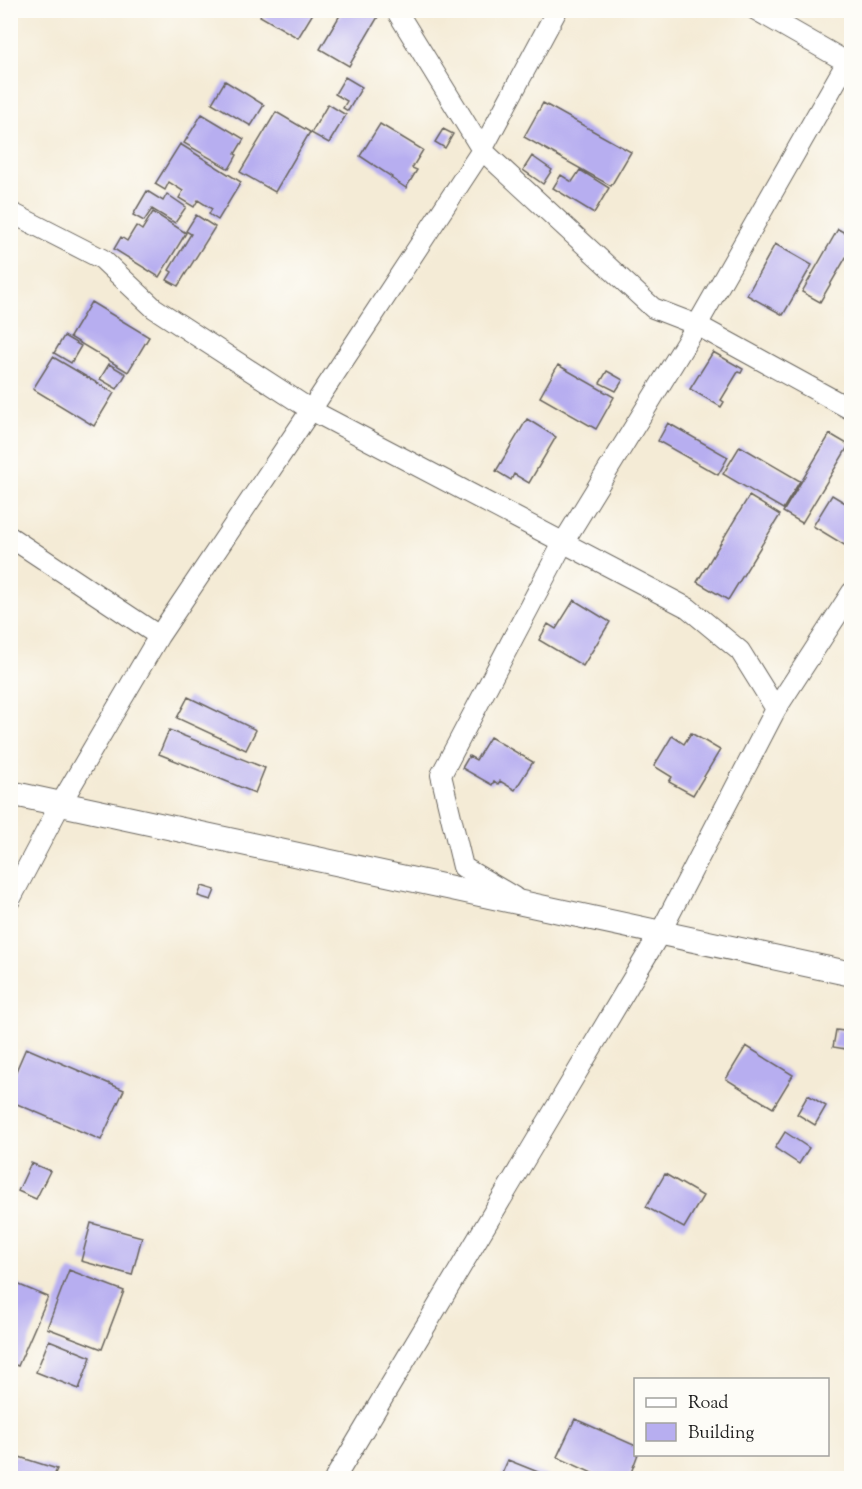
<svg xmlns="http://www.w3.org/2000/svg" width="862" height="1489" viewBox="0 0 862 1489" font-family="'Sorts Mill Goudy',serif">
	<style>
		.building { fill: #b7aef0 }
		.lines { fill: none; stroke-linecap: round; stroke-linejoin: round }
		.minor-casing { stroke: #68645d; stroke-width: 22 }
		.tertiary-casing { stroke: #68645d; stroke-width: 26 }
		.minor { stroke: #fff; stroke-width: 20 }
		.tertiary { stroke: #fff; stroke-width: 24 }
	</style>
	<rect width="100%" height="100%" fill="#fdfcf7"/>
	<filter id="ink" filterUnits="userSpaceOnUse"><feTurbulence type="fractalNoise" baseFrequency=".0167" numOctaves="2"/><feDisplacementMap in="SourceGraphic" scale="12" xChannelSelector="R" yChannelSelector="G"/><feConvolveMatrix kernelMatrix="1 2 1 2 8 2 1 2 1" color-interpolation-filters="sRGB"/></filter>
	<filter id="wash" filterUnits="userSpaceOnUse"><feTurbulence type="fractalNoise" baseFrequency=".008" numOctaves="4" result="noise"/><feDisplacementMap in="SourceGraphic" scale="24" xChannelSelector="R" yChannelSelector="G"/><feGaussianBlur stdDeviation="1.35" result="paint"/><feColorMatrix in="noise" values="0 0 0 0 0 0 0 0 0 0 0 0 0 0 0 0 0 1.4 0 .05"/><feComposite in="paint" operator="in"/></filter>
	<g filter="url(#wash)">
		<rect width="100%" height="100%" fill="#f4ebd6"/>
		<g id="blocks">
			<!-- building -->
			<path class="building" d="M263,10H315L298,38L260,16Z
				M343,10H382L349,66L320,49Z
				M345,77L362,87L348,111L343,108L347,101L335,94Z
				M225,81L264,105L251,126L212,103Z
				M543,103L631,152L611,186L524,137Z
				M328,104L346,115L329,143L311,133Z
				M276,112L310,132L275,192L240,172Z
				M202,114L244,139L235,154L237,155L229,169L184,143Z
				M380,124L423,150L412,168L417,170L406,188L391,178L392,177L360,156Z
				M443,129L453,134L445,148L435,142Z
				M180,144L241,182L218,220L209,214L212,209L198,200L194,207L179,198L183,191L169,182L165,190L155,184Z
				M532,156L552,170L543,184L523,170Z
				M580,170L609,188L594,213L553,188L561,175L572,182Z
				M147,191L163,201L167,194L186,207L175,223L152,209L144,221L133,215Z
				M153,212L186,233L159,277L114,249L121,237L127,241L136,226L142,230Z
				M196,215L215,227L178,286L167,280L172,272L169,270L191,234L186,231Z
				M838,229L852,237V247L820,302L802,292Z
				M775,244L812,265L783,315L747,295Z
				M91,302L149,337L128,372L70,337Z
				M64,336L81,346L71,363L54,353Z
				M713,352L743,369L741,373L738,372L721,400L724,402L721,407L690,389Z
				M53,357L114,393L94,426L33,389Z
				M109,364L126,374L117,389L100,379Z
				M558,365L614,397L596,429L540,397Z
				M607,371L623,380L616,391L600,383Z
				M527,419L556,437L529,483L514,474L511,480L496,471Z
				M668,423L728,457L718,475L658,441Z
				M830,434L849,445L802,523L783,512Z
				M740,446L800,481L783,509L723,474Z
				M832,495L852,507V536L846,546L813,526Z
				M749,496L780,515L728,600L697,582Z
				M574,600L610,622L583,666L539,640L548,624L556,629Z
				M188,697L256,730L246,750L177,718Z
				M169,730L265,768L255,793L159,754Z
				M691,733L720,750L693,795L669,782L672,777L654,766L672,736L684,744Z
				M490,737L533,762L515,790L500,781L498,784L494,781L492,785L462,768L469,756L476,760Z
				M202,886L215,890L211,900L198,896Z
				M836,1030L852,1032V1050L833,1047Z
				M746,1046L793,1075L773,1108L726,1079Z
				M26,1048L124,1090L101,1140L10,1101V1085Z
				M808,1095L826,1106L815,1125L797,1114Z
				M785,1132L809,1148L799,1164L775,1148Z
				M31,1163L50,1171L36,1199L18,1191Z
				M665,1174L703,1196L684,1228L646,1207Z
				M91,1223L142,1237L132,1275L81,1261Z
				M69,1270L124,1291L102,1349L47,1328Z
				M10,1281L48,1297L18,1366L10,1363Z
				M49,1340L91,1357L79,1389L36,1372Z
				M575,1419L636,1446V1454H638L629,1478H603L557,1457Z
				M10,1454L57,1469L53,1478H10Z
				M508,1460L553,1478H500Z"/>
		</g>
	</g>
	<g filter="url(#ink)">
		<use href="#blocks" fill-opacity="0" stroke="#68645d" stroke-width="1.5"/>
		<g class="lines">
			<!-- minor casing -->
			<g class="minor-casing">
				<path id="minor" d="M396,10L482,150L653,308L697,325L852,410
					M756,10L852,65
					M10,212L102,259L154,308L311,410L688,608L740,651L776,709
					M10,537L159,636
					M514,897L463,867L441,775L563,543L697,325L847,62
					M10,900L61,803L159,636L311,410L482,150L557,10
					M335,1478L660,933L776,709L852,592"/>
			</g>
			<!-- tertiary casing -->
			<g class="tertiary-casing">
				<path id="tertiary" d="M10,793L852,974"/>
			</g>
			<!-- minor -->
			<use href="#minor" class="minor"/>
			<!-- tertiary -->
			<use href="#tertiary" class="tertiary"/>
		</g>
	</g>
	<!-- margin -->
	<rect width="862" height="1489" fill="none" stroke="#fdfcf7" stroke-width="36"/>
	<!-- legend -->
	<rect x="634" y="1378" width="195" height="78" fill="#fdfcf7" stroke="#a3a29f" stroke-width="1.5"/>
	<rect x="646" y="1398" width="30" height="9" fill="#ffffff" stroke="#a3a29f" stroke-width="1.5"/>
	<text x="688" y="1408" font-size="18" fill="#1c1c1c">Road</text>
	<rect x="646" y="1423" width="30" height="18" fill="#b7aef0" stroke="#a3a29f" stroke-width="1.5"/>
	<text x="688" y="1438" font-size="18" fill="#1c1c1c">Building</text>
</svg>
